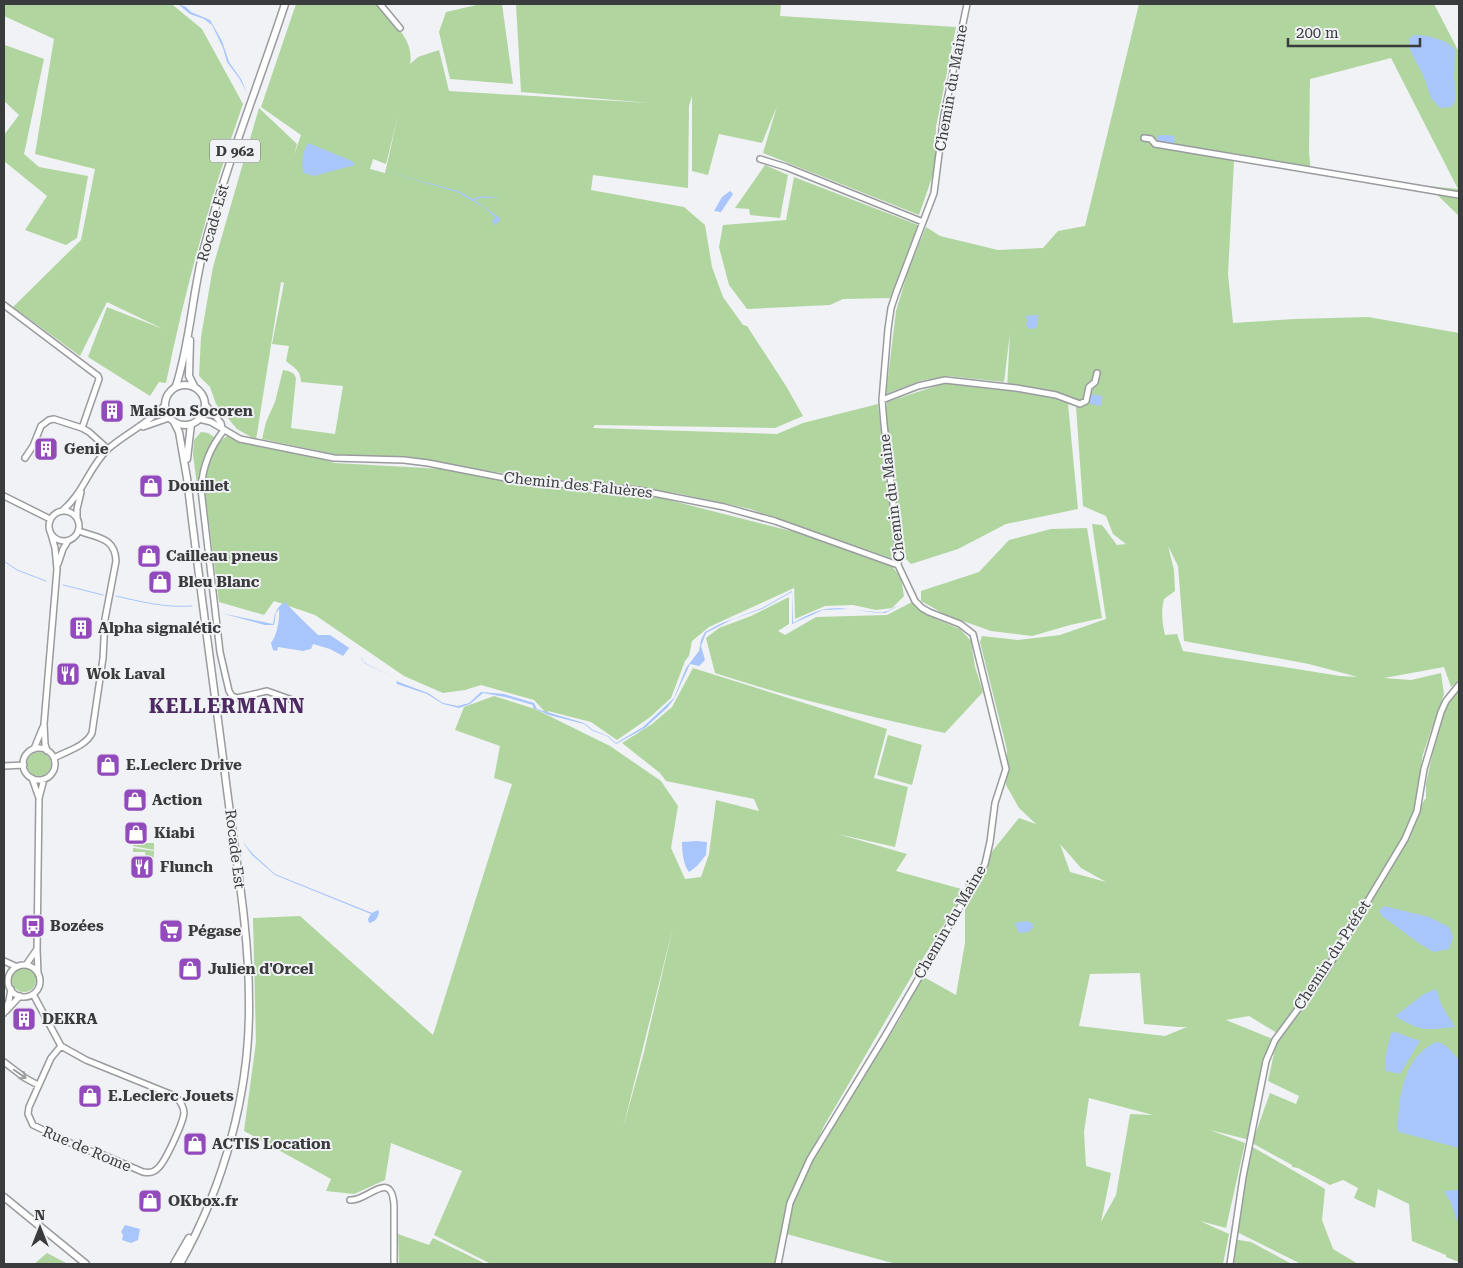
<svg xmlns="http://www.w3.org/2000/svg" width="1463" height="1268" viewBox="0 0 1463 1268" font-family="'Roboto Serif',serif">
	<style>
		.green { fill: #b1d59f; fill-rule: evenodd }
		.water { fill: #a8c5fc }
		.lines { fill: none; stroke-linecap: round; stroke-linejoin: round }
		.stream { stroke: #a8c5fc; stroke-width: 1 }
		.minor-casing { stroke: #9a9b9e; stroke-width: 8 }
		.major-casing { stroke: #9a9b9e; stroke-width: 9 }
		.minor { stroke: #fff; stroke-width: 5 }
		.major { stroke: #fff; stroke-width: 6 }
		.oneway { stroke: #9c9d9e }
		.labels { text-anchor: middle; stroke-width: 4; stroke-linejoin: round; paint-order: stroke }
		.shield { fill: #f0f2f5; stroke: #717274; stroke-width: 1 }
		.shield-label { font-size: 14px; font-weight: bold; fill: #3a3b3c }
		.street-label { font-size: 15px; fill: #3a3b3c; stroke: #f0f2f5 }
		.poi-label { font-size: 15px; font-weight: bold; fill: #3a3b3c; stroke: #f0f2f5; text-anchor: start }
		.district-label { font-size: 20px; font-weight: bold; letter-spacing: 1px; fill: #4d2a62; stroke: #f0f2f5 }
	</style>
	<rect width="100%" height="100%" fill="#f0f2f5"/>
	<!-- green -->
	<path class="green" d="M4,4H173L174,6L202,29L243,104C211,195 185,289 166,383L159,382L150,396L88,357L107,307L163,329L107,302L80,356L13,307L81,240L95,169L35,154L54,39L4,16Z
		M296,4H376C391,21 415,39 410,64L418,57L439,50L449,91L650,103L521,92L516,4H781L780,16L956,27L936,127L935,169L919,215L763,153L777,106L762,143L719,134L708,175L692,171V96L689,106L688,188L593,175L591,190L684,207L705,225L712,267L723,297L743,325L747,326L786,386L803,416L775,428L595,425L593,428L777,434L803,423L878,404L896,560L750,509L676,493L510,474L378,456H343L262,439L266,422L275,402L283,370C289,371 294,372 296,378L291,428L335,434L343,386L301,382C301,370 294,368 286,361L289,346L272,344L284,283L281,282L256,440L237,429L216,404L210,387L199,376L201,337L213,267L259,108L297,144L294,155L301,135L261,107ZM398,116L385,173L370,169L373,159L386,164Z
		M481,4H502L513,84L450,79L439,32L446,12Z
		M1139,4H1434L1459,52V216L1428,186L1458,189L1391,58L1310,79L1309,153L1311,172L1234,161L1228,274L1233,323L1295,319L1368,317L1459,333V680L1451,687L1444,667L1384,678L1411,680L1441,673L1444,694L1423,754L1412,818L1426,798V783L1442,712L1459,690V1262L1446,1257V1255L1412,1241L1409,1204L1378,1189L1375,1208L1354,1198L1358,1188L1343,1180L1330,1185L1298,1168L1292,1167V1165L1252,1143L1270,1093L1296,1104L1299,1096L1268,1081L1276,1044L1282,1036L1249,1016L1226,1020L1275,1040L1250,1140L1210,1130L1245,1143L1226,1228L1200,1221L1229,1234L1223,1264H896L783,1233L778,1264H491L434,1235L462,1171L391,1143L385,1180L354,1194L326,1191L331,1179L244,1131L256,1042L253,918L300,916L433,1035L512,784L494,778L500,746L455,730L464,707L494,696L535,709L610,746L661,781L678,806L671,848L685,879L701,877L709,854L716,800L759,811L754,799L666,781L660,773L622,743L652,724L672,707L693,668L887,729L874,778L908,787L895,847L838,834L907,854L896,871L965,890V885L1019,818L1036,824L1019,808L1006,785L1007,750L980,642L982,636L1018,640L1060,635L1106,619L1092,524L1102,525L1117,545L1126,544L1113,534L1106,516L1083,506L1076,406L1068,404L1078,509L1006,524L958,549L911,564L904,557L884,431L887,402L945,383L1019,392L1007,389L1010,333L1004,382L947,376L920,381L886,394L896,311L908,271L926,227L940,236L998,250L1043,248L1058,231L1085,226ZM1168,546L1178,566L1184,641L1309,664L1358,677L1340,676L1183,651L1177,634L1165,635C1162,622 1161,612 1164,599L1175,591L1174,570ZM1060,844L1081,868L1106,882L1070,872ZM965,891V943L956,995L922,976L900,1019L806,1167L784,1232L788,1203L824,1126L910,979ZM673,927L644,1052L623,1128ZM1140,973L1144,1024L1179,1027H1187L1165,1036L1079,1026L1090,974ZM1089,1098L1153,1115L1130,1114L1116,1195L1101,1222L1111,1173L1086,1166L1084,1132Z
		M5,45L44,59L24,154L39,167L88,176L77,238L66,245L25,230L47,196L4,161V135L19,115L4,101Z
		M765,165L788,175L780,218L750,215L749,209L735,208Z
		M794,177L918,225L890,298L843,299L830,305L747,309L729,285L719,247L723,225L786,220Z
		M201,432L208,433L214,437L202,464L199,501L193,454L194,440Z
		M231,433L335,463L462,470L598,493L657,497L795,532L892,566L901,578L904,596L892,608L876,610L853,605L825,606L795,619L794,582V588L709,627L692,641L689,656L685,661L671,698L649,718L617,740L591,722L548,711L547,714L534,700L481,685L465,690L443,693L404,676L315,615L274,601L264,615L219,602L204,484L207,464L219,442Z
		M1087,528L1102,618L1070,625L1032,636L991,631L946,615L921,601V591L979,572L1009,540L1051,529Z
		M789,597V624L778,631L785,635L816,617L887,615L912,602L936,619L960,629L971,641L975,667L983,692L945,733C868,716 790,698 715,673L706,638L719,628L751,616Z
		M888,735L922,745L912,785L877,775Z
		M27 764a12 12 0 1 1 24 0a12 12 0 1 1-24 0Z
		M133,843H154V850L133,846Z
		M133,848L154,851L153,864L151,865V858L146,859L145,852H133Z
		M12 980a12 12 0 1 1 24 0a12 12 0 1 1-24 0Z
		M1251,1146L1325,1189L1322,1220L1333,1249L1358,1264H1301L1237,1232Z
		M398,1234L429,1245L433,1238L486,1264H399Z
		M1233,1239L1251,1242L1292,1264H1228Z
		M47,1253L68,1264H34Z"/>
	<!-- water -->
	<path class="water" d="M178,4L186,7L191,12L210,20L222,41L229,62L241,79L247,93L239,78L227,62L223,48L212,25L204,19L190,14Z
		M1414,35C1426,35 1447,39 1455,50L1454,77L1456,95L1455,102L1451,107L1440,108L1431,98L1424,77L1410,50L1409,39Z
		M1159,135H1167L1174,136L1175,146L1158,143L1157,138Z
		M308,143L352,161L355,165L314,176L304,173C300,165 303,150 308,143Z
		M381,170L458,191L473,199C481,195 492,197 500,198H482L474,200L500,218V221L494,225L492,220L496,218L483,207L457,192Z
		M730,191L733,194L721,212L714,211L722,197Z
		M1038,315L1037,327L1033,329L1028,328L1026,325L1028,320L1025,316Z
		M1089,394L1102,396L1101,406L1090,404Z
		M792,591L793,623C819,609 826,606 857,610C865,611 875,614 884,612C889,611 894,607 898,606L885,613L848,609L823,610L792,624V592L762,609L733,619L706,633L701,646L705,660L699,666L690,664L674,699L667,708L645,728L616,744L607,736L593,731L584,724L549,715L533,708V705L505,697L483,693L470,704L459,708L443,704L427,694L397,684L396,681L428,693L443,703L458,706L469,703L481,692L504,694L534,703L537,709L584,723L593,730L608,736L616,743L643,727L674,698L686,668L699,651L701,640L705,632L722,623L762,608Z
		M285,602C296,614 307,624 318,635H330L361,656L362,660L365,663L395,678L364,663L361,656L349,648L343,656L330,649L313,644L311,649L303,651L278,647L277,651L273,650L271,643C277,636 280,618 279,609L276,613L274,625H265L221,613L273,624C275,614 275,608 285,602Z
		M242,841L253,854L275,874L372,913L378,910L379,912C378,918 375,922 369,923L368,919L371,914L275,875L252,855Z
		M697,841L707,842L706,855L697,866L689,872C683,864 682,851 682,842Z
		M1384,906L1429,917L1449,927L1453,937L1449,949L1434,952L1420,944L1382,916L1379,911Z
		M1026,921L1032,923L1034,927L1028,932L1019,933L1015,923Z
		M1436,989L1442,1006L1455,1027C1426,1030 1421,1032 1395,1016L1424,994Z
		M1395,1032L1420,1041L1400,1074L1386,1071V1054L1391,1033Z
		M1436,1042C1445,1042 1453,1053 1459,1060V1148L1399,1132L1397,1129C1400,1096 1402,1058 1436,1042Z
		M1459,1190V1227L1451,1203L1444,1191Z
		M125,1225L140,1229L138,1240L131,1243L122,1240L123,1235L121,1232Z"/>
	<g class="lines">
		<!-- stream -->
		<path class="stream" d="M4,561L17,570L46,581
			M63,585L103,595
			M116,596C142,602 166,608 192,606"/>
		<!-- minor casing -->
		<g class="minor-casing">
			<path id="minor" d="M380,4L400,28
				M1144,138L1151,139L1155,144L1459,195
				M760,159L786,167L923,222
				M4,305L98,376L99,379L82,428
				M882,400L918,386L945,380L1016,388L1056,395L1080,404L1086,401L1089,387L1095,382L1097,373
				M205,404L221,423L222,428
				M199,419L211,422L240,439L334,458L404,460L428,463L520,481L638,490L724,507L775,521L898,565
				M143,427L169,418
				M224,430C210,448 203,465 201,489L220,652L229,691L232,696L237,698L267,691L298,702
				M25,458L33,446L41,426L49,420L54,419L82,428L89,432L108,449
				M4,496L50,519
				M49 526a15 15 0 1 1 30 0a15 15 0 1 1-30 0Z
				M62,511C83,494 89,467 108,449C126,433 148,424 164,406
				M77,518V509L81,492
				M58,564L63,549L68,541
				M23 764a16 16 0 1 1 32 0a16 16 0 1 1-32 0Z
				M34,749L43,727
				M47,751L45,744L44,724L57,569L55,548L51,534
				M54,758C67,751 86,746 92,733L103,658L105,619L116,561C115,537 97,538 79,531
				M4,766L24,765
				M32,778L39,798
				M4,961L17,967
				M26,965L37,949
				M8 981a16 16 0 1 1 32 0a16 16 0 1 1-32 0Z
				M38,974L37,949L39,798L44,779
				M33,994L61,1046L86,1060L175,1096C180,1101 184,1106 184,1113C183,1123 165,1163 157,1169C153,1173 148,1173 143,1172L101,1154L83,1149L33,1125L28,1114L29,1107L51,1058L61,1046
				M6,1011L20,996
				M4,1013L9,1001L11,989
				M4,1062L25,1078L38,1085
				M350,1200C367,1202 392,1167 394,1206V1264
				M778,1264L790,1203L810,1159L885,1036L985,864L990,842L995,803L1006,769L973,634L960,624L929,612L922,608L915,601L898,565L899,556L884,424L882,400L888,329L891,308L896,293L934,193L944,115L967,4
				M1230,1264L1243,1177L1266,1061L1275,1040L1324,974L1405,839L1417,811L1424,769L1441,712L1446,701L1459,685"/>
		</g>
		<!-- major casing -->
		<g class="major-casing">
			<path id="major" d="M190,340L189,376L194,386
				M165 405a20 20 0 1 1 40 0a20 20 0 1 1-40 0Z
				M176,386C190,343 192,296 203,252C225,168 258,86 285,4
				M174,422L179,432L187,478C199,582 214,686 227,790C236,860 249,931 249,1002C250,1092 224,1186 180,1264
				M187,459L191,424
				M4,1197L86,1264
				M174,1264L189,1238"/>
		</g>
		<!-- minor -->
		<use href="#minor" class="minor"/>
		<!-- major -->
		<use href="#major" class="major"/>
	</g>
	<!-- one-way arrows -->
	<defs><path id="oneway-shaft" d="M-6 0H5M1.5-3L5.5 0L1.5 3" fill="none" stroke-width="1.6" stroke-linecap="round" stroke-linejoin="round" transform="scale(1.25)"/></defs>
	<use class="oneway" href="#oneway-shaft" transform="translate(20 1074) rotate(35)"/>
	<!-- icons -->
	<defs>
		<g id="building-square" transform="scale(1.25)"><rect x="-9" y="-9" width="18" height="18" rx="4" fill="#924abd" stroke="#f0f2f5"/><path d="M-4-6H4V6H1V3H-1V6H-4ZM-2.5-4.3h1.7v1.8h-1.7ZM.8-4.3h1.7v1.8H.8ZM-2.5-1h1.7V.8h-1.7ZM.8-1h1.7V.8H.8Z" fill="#fff"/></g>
		<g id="shop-square" transform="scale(1.25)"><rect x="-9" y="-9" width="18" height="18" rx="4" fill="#924abd" stroke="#f0f2f5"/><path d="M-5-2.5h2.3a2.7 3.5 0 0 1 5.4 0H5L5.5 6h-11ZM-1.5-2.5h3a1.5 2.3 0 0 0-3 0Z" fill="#fff"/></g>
		<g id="restaurant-square" transform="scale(1.25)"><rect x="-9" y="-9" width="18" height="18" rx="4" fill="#924abd" stroke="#f0f2f5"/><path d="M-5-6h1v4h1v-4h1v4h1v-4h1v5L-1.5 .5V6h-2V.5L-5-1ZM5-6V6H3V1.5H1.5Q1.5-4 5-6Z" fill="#fff"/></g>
		<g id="bus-square" transform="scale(1.25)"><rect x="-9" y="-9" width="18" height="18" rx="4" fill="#924abd" stroke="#f0f2f5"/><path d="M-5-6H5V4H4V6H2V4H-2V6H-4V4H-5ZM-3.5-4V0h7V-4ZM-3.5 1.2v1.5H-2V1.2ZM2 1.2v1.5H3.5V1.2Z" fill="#fff"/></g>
		<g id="supermarket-square" transform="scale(1.25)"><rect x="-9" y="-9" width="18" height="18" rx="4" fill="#924abd" stroke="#f0f2f5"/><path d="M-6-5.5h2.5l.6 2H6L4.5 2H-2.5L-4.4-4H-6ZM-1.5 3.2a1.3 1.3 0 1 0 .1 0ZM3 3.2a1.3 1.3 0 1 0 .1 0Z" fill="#fff"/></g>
	</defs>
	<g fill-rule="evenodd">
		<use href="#building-square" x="112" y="411"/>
		<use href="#building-square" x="46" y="449"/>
		<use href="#shop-square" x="151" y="486"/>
		<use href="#shop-square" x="149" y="556"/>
		<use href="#shop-square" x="160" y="582"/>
		<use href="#building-square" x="81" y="628"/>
		<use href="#restaurant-square" x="68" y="674"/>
		<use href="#shop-square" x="108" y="765"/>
		<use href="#shop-square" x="135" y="800"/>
		<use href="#shop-square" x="136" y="833"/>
		<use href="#restaurant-square" x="142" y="867"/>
		<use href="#bus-square" x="33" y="926"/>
		<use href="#supermarket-square" x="171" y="931"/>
		<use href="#shop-square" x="190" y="969"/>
		<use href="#building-square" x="24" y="1019"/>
		<use href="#shop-square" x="90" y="1096"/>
		<use href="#shop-square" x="195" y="1144"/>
		<use href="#shop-square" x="150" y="1201"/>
	</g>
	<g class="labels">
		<!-- shield labels -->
		<rect class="shield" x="210" y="139.5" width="50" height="23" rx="4"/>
		<g class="shield-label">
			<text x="235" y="156">D 962</text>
		</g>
		<!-- street labels -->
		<g class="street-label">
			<text transform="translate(951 88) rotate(-80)" y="5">Chemin du Maine</text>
			<text transform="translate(213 223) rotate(-74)" y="5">Rocade Est</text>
			<text transform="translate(578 485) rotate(6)" y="5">Chemin des Faluères</text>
			<text transform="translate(892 498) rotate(-97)" y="5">Chemin du Maine</text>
			<text transform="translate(235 849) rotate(83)" y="5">Rocade Est</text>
			<text transform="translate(950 922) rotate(-60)" y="5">Chemin du Maine</text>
			<text transform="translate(1332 955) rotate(-57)" y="5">Chemin du Préfet</text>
			<text transform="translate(87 1149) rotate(23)" y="5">Rue de Rome</text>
		</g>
		<!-- poi labels -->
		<g class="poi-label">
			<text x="130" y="416">Maison Socoren</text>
			<text x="64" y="454">Genie</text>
			<text x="168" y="491">Douillet</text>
			<text x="166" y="561">Cailleau pneus</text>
			<text x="178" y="587">Bleu Blanc</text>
			<text x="98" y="633">Alpha signalétic</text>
			<text x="86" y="679">Wok Laval</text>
			<text x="126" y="770">E.Leclerc Drive</text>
			<text x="152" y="805">Action</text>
			<text x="154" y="838">Kiabi</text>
			<text x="160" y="872">Flunch</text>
			<text x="50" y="931">Bozées</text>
			<text x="188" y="936">Pégase</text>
			<text x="208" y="974">Julien d'Orcel</text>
			<text x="42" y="1024">DEKRA</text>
			<text x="108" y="1101">E.Leclerc Jouets</text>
			<text x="212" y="1149">ACTIS Location</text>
			<text x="168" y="1206">OKbox.fr</text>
		</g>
		<!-- district labels -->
		<g class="district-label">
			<text x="227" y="713">KELLERMANN</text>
		</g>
	</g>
	<!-- border -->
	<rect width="1463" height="1268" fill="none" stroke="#3a3b3c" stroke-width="10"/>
	<!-- north arrow -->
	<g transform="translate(40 1228)" stroke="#f0f2f5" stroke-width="4" paint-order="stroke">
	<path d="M0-4L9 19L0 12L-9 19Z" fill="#3a3b3c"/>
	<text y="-8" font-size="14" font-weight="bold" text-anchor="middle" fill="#3a3b3c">N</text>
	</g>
	<!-- scale -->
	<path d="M1288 38v8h132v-8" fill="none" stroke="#3a3b3c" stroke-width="2.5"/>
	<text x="1296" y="38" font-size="15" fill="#3a3b3c" stroke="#f0f2f5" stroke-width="4" paint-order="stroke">200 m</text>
</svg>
